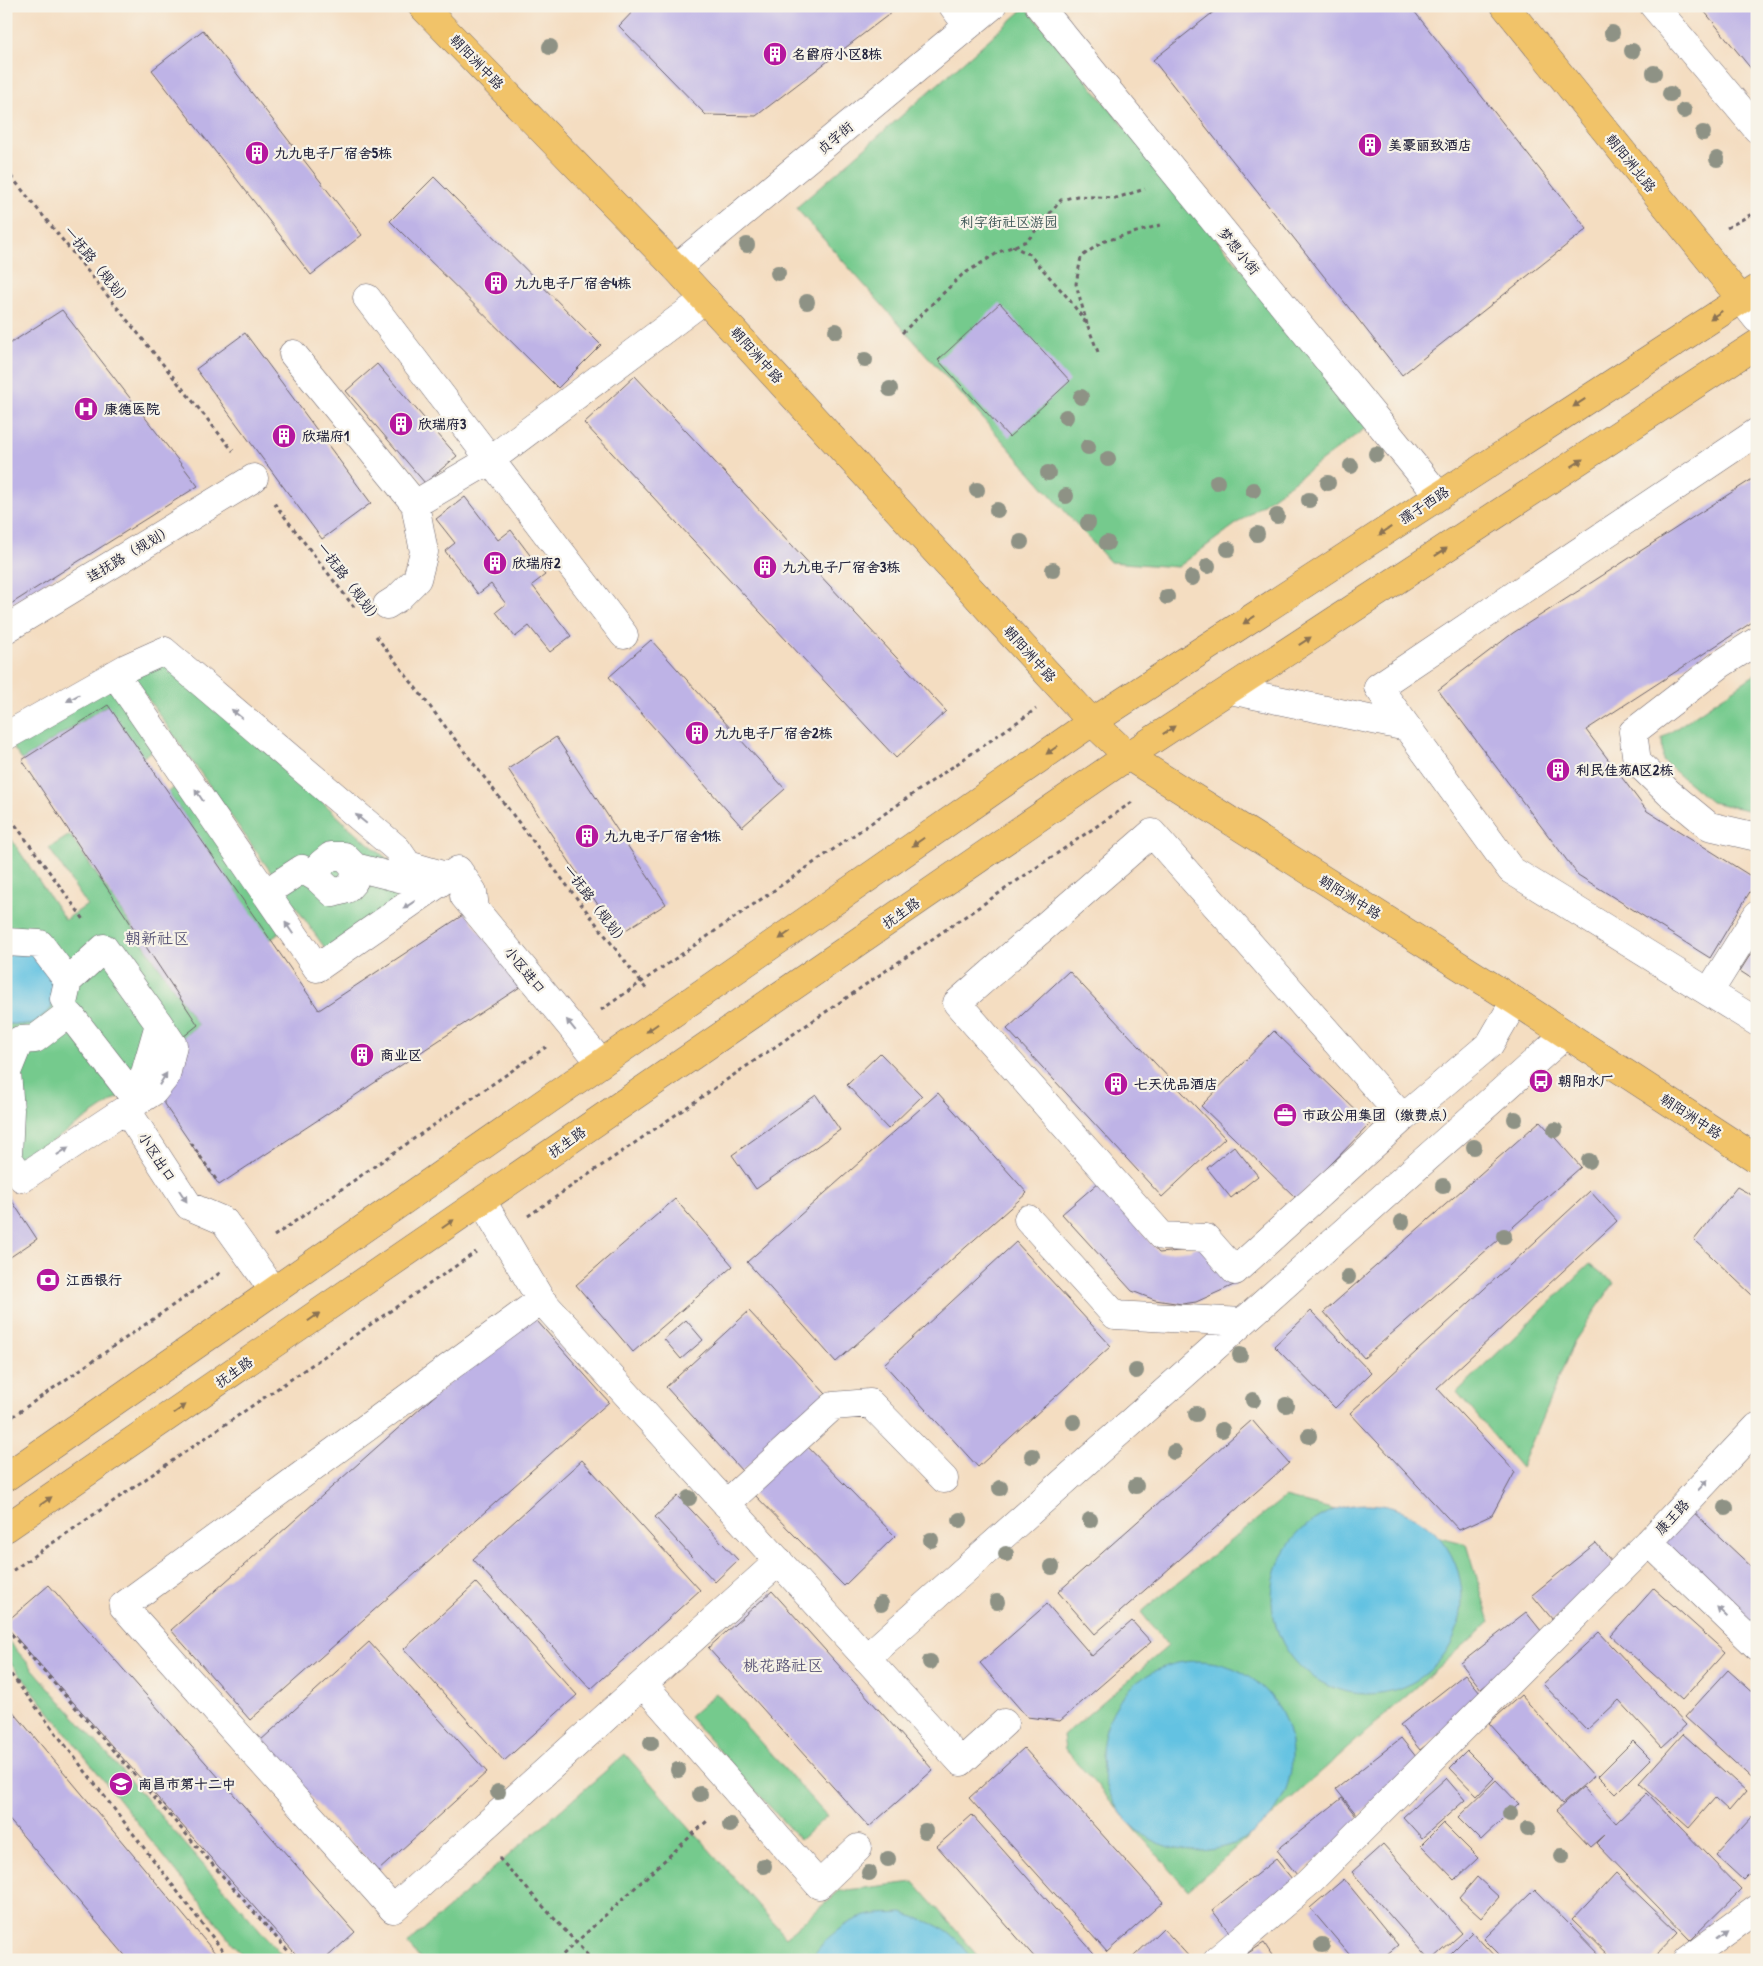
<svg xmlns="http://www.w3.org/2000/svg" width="1763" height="1966" viewBox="0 0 1763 1966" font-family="'Patrick Hand','LXGW WenKai TC',sans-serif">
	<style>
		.green { fill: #75ca8d; stroke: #4c7664 }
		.water { fill: #64c2e2; stroke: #43728e }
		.building { fill: #beb3e6 }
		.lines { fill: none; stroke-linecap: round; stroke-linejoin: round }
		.minor-casing { stroke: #6c636a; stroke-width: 29 }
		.major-casing { stroke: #6c636a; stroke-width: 29 }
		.path { stroke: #6c636a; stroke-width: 3; stroke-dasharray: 4 4; stroke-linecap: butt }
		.minor { stroke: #fff; stroke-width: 28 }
		.major { stroke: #f1c369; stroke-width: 28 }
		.tree { fill: #8e9285 }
		.oneway { fill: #8a7252 }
		.oneway2 { fill: #9c9ca7 }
		.labels { text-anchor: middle; stroke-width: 4.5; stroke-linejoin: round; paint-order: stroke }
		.poi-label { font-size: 14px; font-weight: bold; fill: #22223b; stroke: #f7f3e8; text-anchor: start }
		.street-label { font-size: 14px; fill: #22223b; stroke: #f7f3e8 }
		.park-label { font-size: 14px; fill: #3b5454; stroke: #f7f3e8 }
		.quarter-label { font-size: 16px; fill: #595577; stroke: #f7f3e8 }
	</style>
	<rect width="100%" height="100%" fill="#f7f3e8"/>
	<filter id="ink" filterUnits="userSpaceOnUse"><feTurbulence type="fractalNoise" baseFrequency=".02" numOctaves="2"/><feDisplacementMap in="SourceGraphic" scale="10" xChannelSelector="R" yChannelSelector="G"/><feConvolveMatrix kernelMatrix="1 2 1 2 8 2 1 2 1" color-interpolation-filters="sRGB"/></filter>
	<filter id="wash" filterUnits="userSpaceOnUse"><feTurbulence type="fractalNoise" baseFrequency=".0096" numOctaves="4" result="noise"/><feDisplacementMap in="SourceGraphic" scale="20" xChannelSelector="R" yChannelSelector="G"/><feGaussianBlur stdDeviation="1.12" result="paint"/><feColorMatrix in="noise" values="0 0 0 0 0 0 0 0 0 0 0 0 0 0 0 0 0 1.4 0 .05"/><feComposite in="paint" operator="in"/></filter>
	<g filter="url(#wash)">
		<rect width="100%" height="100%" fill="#f4ddc1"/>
		<!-- green -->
		<path class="green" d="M1026,7L1370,425L1178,567L1110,562L796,208Z
			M164,651L350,828L415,882L332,958L126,668Z
			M1757,673V812L1711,802L1663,761L1662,738Z
			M115,674L163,744L143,757L107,705L22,760L6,738Z
			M187,779L288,927L270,940L168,792Z
			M6,831L65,920L87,905L49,848L70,835L198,1025L173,1045L129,1090L15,1166L6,1155V1027L8,1024L31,1025L6,942Z
			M1590,1264L1614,1283L1574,1342L1521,1468L1457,1392Z
			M1285,1497L1467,1544L1490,1622L1188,1890L1065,1749L1063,1736L1168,1646L1141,1612Z
			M6,1638L286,1960H246L6,1657Z
			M716,1693L827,1816L800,1840L689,1717Z
			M625,1754L786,1937L839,1891L914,1882L982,1960H421L407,1944Z"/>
		<!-- water -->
		<path class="water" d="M9,954H33L56,984L51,1009L31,1025L8,1024L6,1022V956Z
			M1272 1599a95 95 0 1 1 190 0a95 95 0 1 1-190 0Z
			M1102 1756a95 95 0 1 1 190 0a95 95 0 1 1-190 0Z
			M902,1913C937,1924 952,1929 973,1960H811C822,1939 848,1919 871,1915C881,1913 892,1914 902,1913Z"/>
		<g id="blocks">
			<!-- building -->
			<path class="building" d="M638,6H900L756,116L706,115L619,26Z
				M1221,6H1410L1587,229L1402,375L1153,60Z
				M1700,6H1757V76Z
				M203,30L362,235L311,275L152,70Z
				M434,177L601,345L558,388L390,221Z
				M1000,303L1070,381L1009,437L938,360Z
				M62,310L198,486L6,607V346Z
				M245,333L371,503L322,539L196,369Z
				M377,364L457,456L425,483L346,391Z
				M635,376L946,711L896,758L584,423Z
				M1757,476V619L1586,730L1647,811L1757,880L1710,958L1578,875L1438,690L1513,633Z
				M465,497L498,540L511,530L545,575L532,585L571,636L550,652L529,626L515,637L496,612L506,604L491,584L478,594L445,551L455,543L436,519Z
				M651,640L785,789L742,827L609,677Z
				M108,705L319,1010L466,913L520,987L219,1185L164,1104V1088L173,1045L198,1025L22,760Z
				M556,737L666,904L618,935L508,769Z
				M1757,944V982L1740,971Z
				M1069,971L1225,1138L1162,1197L1007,1029Z
				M1274,1031L1370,1124L1297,1199L1201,1106Z
				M880,1053L922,1096L888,1129L847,1085Z
				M938,1093L1027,1193L836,1362L747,1262Z
				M816,1095L840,1130L756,1189L732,1155Z
				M1540,1121L1581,1167L1364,1358L1324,1312Z
				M1234,1146L1258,1176L1231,1198L1207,1168Z
				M1099,1182L1159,1253L1190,1250L1200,1245L1236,1284L1196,1302L1182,1304L1155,1300L1132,1291L1062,1214Z
				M1737,1187L1757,1198V1291L1752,1295L1694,1240Z
				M1590,1191L1617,1221L1437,1388L1515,1472L1492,1515L1459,1530L1350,1413Z
				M6,1192L37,1239L6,1260Z
				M675,1199L733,1266L633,1352L576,1285Z
				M1016,1242L1111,1346L978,1467L884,1364Z
				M749,1311L826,1394L742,1471L666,1387Z
				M1311,1311L1371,1373L1335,1408L1274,1346Z
				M529,1312L609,1402L250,1720L171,1630Z
				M686,1320L703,1340L681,1359L664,1339Z
				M1252,1420L1289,1463L1095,1634L1058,1592Z
				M801,1440L895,1536L844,1586L749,1489Z
				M582,1460L700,1590L591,1689L473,1559Z
				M678,1496L738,1560L715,1582L655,1517Z
				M1690,1509L1757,1572V1634L1659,1542Z
				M1596,1543L1617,1568L1553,1620L1532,1595Z
				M476,1583L577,1695L504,1761L404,1649Z
				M49,1585L355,1932L324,1960H301L6,1626V1622Z
				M1654,1588L1725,1652L1682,1700L1611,1636Z
				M772,1591L933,1770L869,1827L708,1648Z
				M1047,1604L1092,1656L1132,1621L1151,1642L1060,1721L1027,1717L980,1663Z
				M1526,1612L1546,1637L1481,1689L1461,1663Z
				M1599,1632L1686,1725L1662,1747L1619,1700L1587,1730L1543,1684Z
				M369,1642L487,1772L378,1871L260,1741Z
				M1728,1670L1757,1696V1783L1685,1717Z
				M1465,1674L1485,1698L1420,1750L1400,1725Z
				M1521,1695L1594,1776L1562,1804L1489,1723Z
				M6,1703L221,1960H129L6,1816Z
				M1683,1734L1746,1791L1729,1811L1715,1798L1689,1828L1639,1783Z
				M1401,1738L1421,1763L1357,1815L1336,1789Z
				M1633,1741L1651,1759L1616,1794L1598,1776Z
				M1024,1748L1163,1902L1107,1952L969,1798Z
				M1467,1751L1494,1778L1477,1796L1450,1768Z
				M1446,1778L1465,1800L1422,1838L1403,1817Z
				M1496,1780L1519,1804L1481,1840L1458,1817Z
				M1583,1787L1616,1823L1647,1793L1741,1890L1690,1940L1596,1843L1605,1834L1590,1847L1556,1811Z
				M1342,1798L1362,1824L1297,1875L1277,1850Z
				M972,1815L1100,1960H1037L937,1846Z
				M1752,1816L1757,1820V1866L1743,1880L1716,1855Z
				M1443,1823L1478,1858L1455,1880L1421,1845Z
				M1383,1844L1462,1933L1432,1960H1429L1352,1872Z
				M1276,1859L1296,1884L1232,1936L1212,1910Z
				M1616,1873L1678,1933L1652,1960H1613L1572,1920Z
				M1477,1877L1499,1897L1481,1918L1459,1898Z
				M1344,1879L1398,1945L1380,1960H1354L1310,1908Z
				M1535,1889L1604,1960H1505L1484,1939Z
				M1163,1928L1192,1960H1130Z
				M1472,1932L1498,1960H1444Z
				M1264,1943L1275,1960H1237Z"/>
		</g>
	</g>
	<g filter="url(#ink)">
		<use href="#blocks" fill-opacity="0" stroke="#6c636a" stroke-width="1"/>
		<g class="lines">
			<!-- minor casing -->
			<g class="minor-casing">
				<path id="minor" d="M953,6L968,26
					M1039,6L1438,495
					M1654,6L1757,129
					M676,268L992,6
					M367,298L624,635
					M1741,299L1757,319
					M293,354L415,504L424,552L417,579L398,598L387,605
					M415,504L490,460L705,299
					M6,629L254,478
					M1757,641L1721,664L1633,732L1637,762L1669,793L1709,826L1757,837
					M115,674L317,968L458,870L473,892L475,909
					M1230,690L1407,727L1511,870L1757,1022
					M1407,727L1378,687L1757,432
					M6,736L126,668L164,651L397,849L408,865L449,877
					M355,867L415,882L422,869
					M279,884L302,869L317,878L321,864L331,856H344L355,867L354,881L347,889L333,893L317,878
					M464,896L601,1063
					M6,942L40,944L68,981L64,999
					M68,981L104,948L159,1024
					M1709,992L1757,915
					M126,1109L154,1091L166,1076L173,1045L159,1024L137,1101
					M1403,1118L1152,833L957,1003L1162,1236L1206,1238L1235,1271L1403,1118L1490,1044L1515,1001
					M6,1155L22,1178L126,1109L189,1206L224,1221L274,1291
					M8,1157L10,1110L7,1072L20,1040L35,1039L60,1020L71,1016L137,1101
					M482,1201L541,1300
					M1028,1219L1115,1315L1243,1322
					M1757,1427L1649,1542L1757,1646
					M726,1504L833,1406L870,1403L944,1479
					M779,1561L393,1909L123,1606L541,1300C681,1454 821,1608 961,1762L1004,1723
					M866,1658L1566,1034
					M643,1684L819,1885L858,1848
					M1217,1960L1308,1883L1649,1542
					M1687,1960L1757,1909"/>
			</g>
			<!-- major casing -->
			<g class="major-casing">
				<path id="major" d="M422,6L676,268L1092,722L1128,756L1515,1001L1757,1159
					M1505,6L1741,299
					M6,1477L1092,722L1757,289
					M6,1528L1128,756L1757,344"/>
			</g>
			<!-- path -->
			<path class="path" d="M6,170L233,451
				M1727,228L1757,211
				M1012,246L1029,254L1068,298L1087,324L1098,352
				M1087,324L1076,284L1081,257L1102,242L1164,224
				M902,333L962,275L999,252L1027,241L1061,200L1077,196L1116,198L1145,189
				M274,503L354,607
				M376,636L647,990
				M6,812L85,921
				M601,1010L1036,709
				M191,1143L217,1181
				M528,1216L1135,800
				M274,1236L546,1047
				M6,1421L221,1272
				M6,1575L476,1252
				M6,1628L296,1960
				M6,1668L230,1960
				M499,1858L592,1960
				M557,1960L707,1821"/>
			<!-- minor -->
			<use href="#minor" class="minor"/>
			<!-- major -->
			<use href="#major" class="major"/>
		</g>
		<!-- trees -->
		<g class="tree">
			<circle cx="1612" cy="33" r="8"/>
			<circle cx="550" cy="47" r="8"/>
			<circle cx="1632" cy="51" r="8"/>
			<circle cx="1654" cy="73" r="8"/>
			<circle cx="1670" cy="94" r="8"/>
			<circle cx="1684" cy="111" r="8"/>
			<circle cx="1703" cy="133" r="8"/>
			<circle cx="1717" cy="159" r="8"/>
			<circle cx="747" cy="245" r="8"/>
			<circle cx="778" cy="273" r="8"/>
			<circle cx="807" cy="302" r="8"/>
			<circle cx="836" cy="331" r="8"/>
			<circle cx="865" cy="360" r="8"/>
			<circle cx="890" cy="389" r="8"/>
			<circle cx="1081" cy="397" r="8"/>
			<circle cx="1066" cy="417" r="8"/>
			<circle cx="1088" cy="447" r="8"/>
			<circle cx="1376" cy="454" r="8"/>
			<circle cx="1108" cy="459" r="8"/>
			<circle cx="1351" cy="466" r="8"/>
			<circle cx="1048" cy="473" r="8"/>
			<circle cx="1217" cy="482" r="8"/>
			<circle cx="1328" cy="483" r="8"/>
			<circle cx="977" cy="490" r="8"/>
			<circle cx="1253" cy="490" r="8"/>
			<circle cx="1066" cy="496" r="8"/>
			<circle cx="1309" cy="500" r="8"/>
			<circle cx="997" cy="510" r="8"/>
			<circle cx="1277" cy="516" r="8"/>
			<circle cx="1088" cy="523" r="8"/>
			<circle cx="1257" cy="534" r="8"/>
			<circle cx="1021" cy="542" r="8"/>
			<circle cx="1107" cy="543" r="8"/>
			<circle cx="1228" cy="549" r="8"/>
			<circle cx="1208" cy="566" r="8"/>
			<circle cx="1053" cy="570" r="8"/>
			<circle cx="1192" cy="578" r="8"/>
			<circle cx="1167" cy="597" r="8"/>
			<circle cx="1515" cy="1119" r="8"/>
			<circle cx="1555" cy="1130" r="8"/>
			<circle cx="1474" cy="1147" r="8"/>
			<circle cx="1589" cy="1161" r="8"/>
			<circle cx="1443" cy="1186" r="8"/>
			<circle cx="1402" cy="1222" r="8"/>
			<circle cx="1504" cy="1236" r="8"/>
			<circle cx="1348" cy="1277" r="8"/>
			<circle cx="1240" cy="1355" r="8"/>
			<circle cx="1136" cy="1371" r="8"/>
			<circle cx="1253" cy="1400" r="8"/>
			<circle cx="1286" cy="1405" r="8"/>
			<circle cx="1196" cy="1414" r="8"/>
			<circle cx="1074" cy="1422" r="8"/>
			<circle cx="1222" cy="1430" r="8"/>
			<circle cx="1309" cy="1436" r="8"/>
			<circle cx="1174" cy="1452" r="8"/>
			<circle cx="1032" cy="1456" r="8"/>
			<circle cx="1136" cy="1486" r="8"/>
			<circle cx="1000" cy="1488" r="8"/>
			<circle cx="689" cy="1498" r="8"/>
			<circle cx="1726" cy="1508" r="8"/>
			<circle cx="960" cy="1520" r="8"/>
			<circle cx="1090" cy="1520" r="8"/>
			<circle cx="931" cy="1540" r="8"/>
			<circle cx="1006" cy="1554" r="8"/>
			<circle cx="1052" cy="1567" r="8"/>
			<circle cx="997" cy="1602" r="8"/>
			<circle cx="881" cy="1604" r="8"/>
			<circle cx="930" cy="1662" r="8"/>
			<circle cx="651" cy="1743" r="8"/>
			<circle cx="678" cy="1770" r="8"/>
			<circle cx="498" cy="1792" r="8"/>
			<circle cx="700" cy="1794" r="8"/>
			<circle cx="1510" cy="1814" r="8"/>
			<circle cx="730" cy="1825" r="8"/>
			<circle cx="1528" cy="1829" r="8"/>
			<circle cx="925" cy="1831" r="8"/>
			<circle cx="1562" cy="1856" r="8"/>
			<circle cx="888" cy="1859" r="8"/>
			<circle cx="764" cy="1866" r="8"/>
			<circle cx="869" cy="1873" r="8"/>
			<circle cx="1322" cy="1945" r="8"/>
		</g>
		<!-- one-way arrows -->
		<defs><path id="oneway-solid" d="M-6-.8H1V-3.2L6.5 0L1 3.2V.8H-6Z" transform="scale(1.25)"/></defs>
		<g class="oneway">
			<use href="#oneway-solid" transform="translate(1716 315) rotate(147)"/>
			<use href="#oneway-solid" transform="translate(1579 403) rotate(147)"/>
			<use href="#oneway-solid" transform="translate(1577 463) rotate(-33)"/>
			<use href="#oneway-solid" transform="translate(1385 531) rotate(147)"/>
			<use href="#oneway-solid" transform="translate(1441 552) rotate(-33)"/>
			<use href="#oneway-solid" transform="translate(1249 620) rotate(147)"/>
			<use href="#oneway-solid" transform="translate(1305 641) rotate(-33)"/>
			<use href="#oneway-solid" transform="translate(1169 730) rotate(-33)"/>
			<use href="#oneway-solid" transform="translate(1052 750) rotate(145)"/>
			<use href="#oneway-solid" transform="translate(918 842) rotate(145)"/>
			<use href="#oneway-solid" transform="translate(785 935) rotate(145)"/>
			<use href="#oneway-solid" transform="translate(652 1028) rotate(145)"/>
			<use href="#oneway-solid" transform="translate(448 1224) rotate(-35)"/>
			<use href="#oneway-solid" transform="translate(314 1317) rotate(-35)"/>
			<use href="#oneway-solid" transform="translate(180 1409) rotate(-35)"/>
			<use href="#oneway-solid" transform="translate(46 1501) rotate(-35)"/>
		</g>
		<g class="oneway2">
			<use href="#oneway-solid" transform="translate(73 698) rotate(151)"/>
			<use href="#oneway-solid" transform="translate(237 714) rotate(-140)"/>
			<use href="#oneway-solid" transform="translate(199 795) rotate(-124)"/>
			<use href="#oneway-solid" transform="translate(361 819) rotate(-140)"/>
			<use href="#oneway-solid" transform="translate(409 905) rotate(146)"/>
			<use href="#oneway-solid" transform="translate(289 928) rotate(-124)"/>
			<use href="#oneway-solid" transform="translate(571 1025) rotate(-129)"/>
			<use href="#oneway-solid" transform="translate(163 1079) rotate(-58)"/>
			<use href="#oneway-solid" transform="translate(63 1151) rotate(-34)"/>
			<use href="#oneway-solid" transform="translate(183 1196) rotate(57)"/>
			<use href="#oneway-solid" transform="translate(1703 1485) rotate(-47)"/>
			<use href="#oneway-solid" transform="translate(1722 1612) rotate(-136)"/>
			<use href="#oneway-solid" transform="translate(1722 1934) rotate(-36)"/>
		</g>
	</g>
	<!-- icons -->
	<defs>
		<g id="building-disc" transform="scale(1.25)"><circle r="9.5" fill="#b5179e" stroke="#f7f3e8"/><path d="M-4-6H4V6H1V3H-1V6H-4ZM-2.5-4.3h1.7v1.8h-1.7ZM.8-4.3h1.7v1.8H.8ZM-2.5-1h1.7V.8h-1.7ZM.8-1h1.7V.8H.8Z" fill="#fff"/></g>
		<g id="hospital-disc" transform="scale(1.25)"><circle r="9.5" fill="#b5179e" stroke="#f7f3e8"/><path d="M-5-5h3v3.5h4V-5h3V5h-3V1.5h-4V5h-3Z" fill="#fff"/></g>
		<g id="bus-disc" transform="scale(1.25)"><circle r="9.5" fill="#b5179e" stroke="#f7f3e8"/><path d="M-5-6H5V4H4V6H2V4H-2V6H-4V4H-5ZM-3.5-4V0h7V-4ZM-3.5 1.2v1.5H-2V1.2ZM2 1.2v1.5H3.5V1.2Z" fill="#fff"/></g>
		<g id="office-disc" transform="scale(1.25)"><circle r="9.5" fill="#b5179e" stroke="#f7f3e8"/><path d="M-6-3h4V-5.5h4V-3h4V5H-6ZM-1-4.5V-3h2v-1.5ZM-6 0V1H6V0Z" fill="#fff"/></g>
		<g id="bank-disc" transform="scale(1.25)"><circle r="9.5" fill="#b5179e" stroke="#f7f3e8"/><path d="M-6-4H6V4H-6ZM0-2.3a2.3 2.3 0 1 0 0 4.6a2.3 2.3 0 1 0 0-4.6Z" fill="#fff"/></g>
		<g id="school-disc" transform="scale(1.25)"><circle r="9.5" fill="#b5179e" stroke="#f7f3e8"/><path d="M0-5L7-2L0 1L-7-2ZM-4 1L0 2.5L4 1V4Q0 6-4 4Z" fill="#fff"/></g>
	</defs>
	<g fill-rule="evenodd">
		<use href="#building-disc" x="775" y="54"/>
		<use href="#building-disc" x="1370" y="145"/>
		<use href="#building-disc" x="257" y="153"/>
		<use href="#building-disc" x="496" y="283"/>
		<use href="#hospital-disc" x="86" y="409"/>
		<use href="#building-disc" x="401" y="424"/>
		<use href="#building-disc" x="284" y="436"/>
		<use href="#building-disc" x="495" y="563"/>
		<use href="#building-disc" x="765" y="567"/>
		<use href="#building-disc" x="697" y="733"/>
		<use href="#building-disc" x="1558" y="770"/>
		<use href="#building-disc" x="587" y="836"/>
		<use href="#building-disc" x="362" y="1055"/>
		<use href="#bus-disc" x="1541" y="1081"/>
		<use href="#building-disc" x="1116" y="1084"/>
		<use href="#office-disc" x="1285" y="1115"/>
		<use href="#bank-disc" x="48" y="1280"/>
		<use href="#school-disc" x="121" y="1784"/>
	</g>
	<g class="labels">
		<!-- poi labels -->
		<g class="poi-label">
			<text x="792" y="59">名爵府小区8栋</text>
			<text x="1388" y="150">美豪丽致酒店</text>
			<text x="274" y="158">九九电子厂宿舍5栋</text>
			<text x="514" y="288">九九电子厂宿舍4栋</text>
			<text x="104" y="414">康德医院</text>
			<text x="418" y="429">欣瑞府3</text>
			<text x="302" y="441">欣瑞府1</text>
			<text x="512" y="568">欣瑞府2</text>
			<text x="782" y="572">九九电子厂宿舍3栋</text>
			<text x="714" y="738">九九电子厂宿舍2栋</text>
			<text x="1576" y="775">利民佳苑A区2栋</text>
			<text x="604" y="841">九九电子厂宿舍1栋</text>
			<text x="380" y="1060">商业区</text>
			<text x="1558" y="1086">朝阳水厂</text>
			<text x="1134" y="1089">七天优品酒店</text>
			<text x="1302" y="1120">市政公用集团（缴费点）</text>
			<text x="66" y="1285">江西银行</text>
			<text x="138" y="1789">南昌市第十二中</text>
		</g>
		<!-- street labels -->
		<g class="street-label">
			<text transform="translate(477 62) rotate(46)" y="5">朝阳洲中路</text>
			<text transform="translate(835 138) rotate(-40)" y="5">贞字街</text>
			<text transform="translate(1631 163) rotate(51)" y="5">朝阳洲北路</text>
			<text transform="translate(1239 251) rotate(51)" y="5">梦想小街</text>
			<text transform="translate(98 266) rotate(51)" y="5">一抚路（规划）</text>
			<text transform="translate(757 355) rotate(48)" y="5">朝阳洲中路</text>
			<text transform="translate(1424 505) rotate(-33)" y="5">孺子西路</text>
			<text transform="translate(130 553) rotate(-31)" y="5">连抚路（规划）</text>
			<text transform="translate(350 583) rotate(53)" y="5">一抚路（规划）</text>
			<text transform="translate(1030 654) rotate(48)" y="5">朝阳洲中路</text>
			<text transform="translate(1350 897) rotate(32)" y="5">朝阳洲中路</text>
			<text transform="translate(596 905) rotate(53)" y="5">一抚路（规划）</text>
			<text transform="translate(901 913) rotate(-35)" y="5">抚生路</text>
			<text transform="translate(525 970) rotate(51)" y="5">小区进口</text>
			<text transform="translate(1691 1116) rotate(33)" y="5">朝阳洲中路</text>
			<text transform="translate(567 1142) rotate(-35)" y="5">抚生路</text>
			<text transform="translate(157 1157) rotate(57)" y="5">小区出口</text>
			<text transform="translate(234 1372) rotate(-35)" y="5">抚生路</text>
			<text transform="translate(1672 1517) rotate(-47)" y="5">康王路</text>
		</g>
		<!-- park labels -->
		<g class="park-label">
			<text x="1009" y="227">利字街社区游园</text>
		</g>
		<!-- quarter labels -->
		<g class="quarter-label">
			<text x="157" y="944">朝新社区</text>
			<text x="783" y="1671">桃花路社区</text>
		</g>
	</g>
	<!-- margin -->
	<rect width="1763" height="1966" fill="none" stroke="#f7f3e8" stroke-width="25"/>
</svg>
